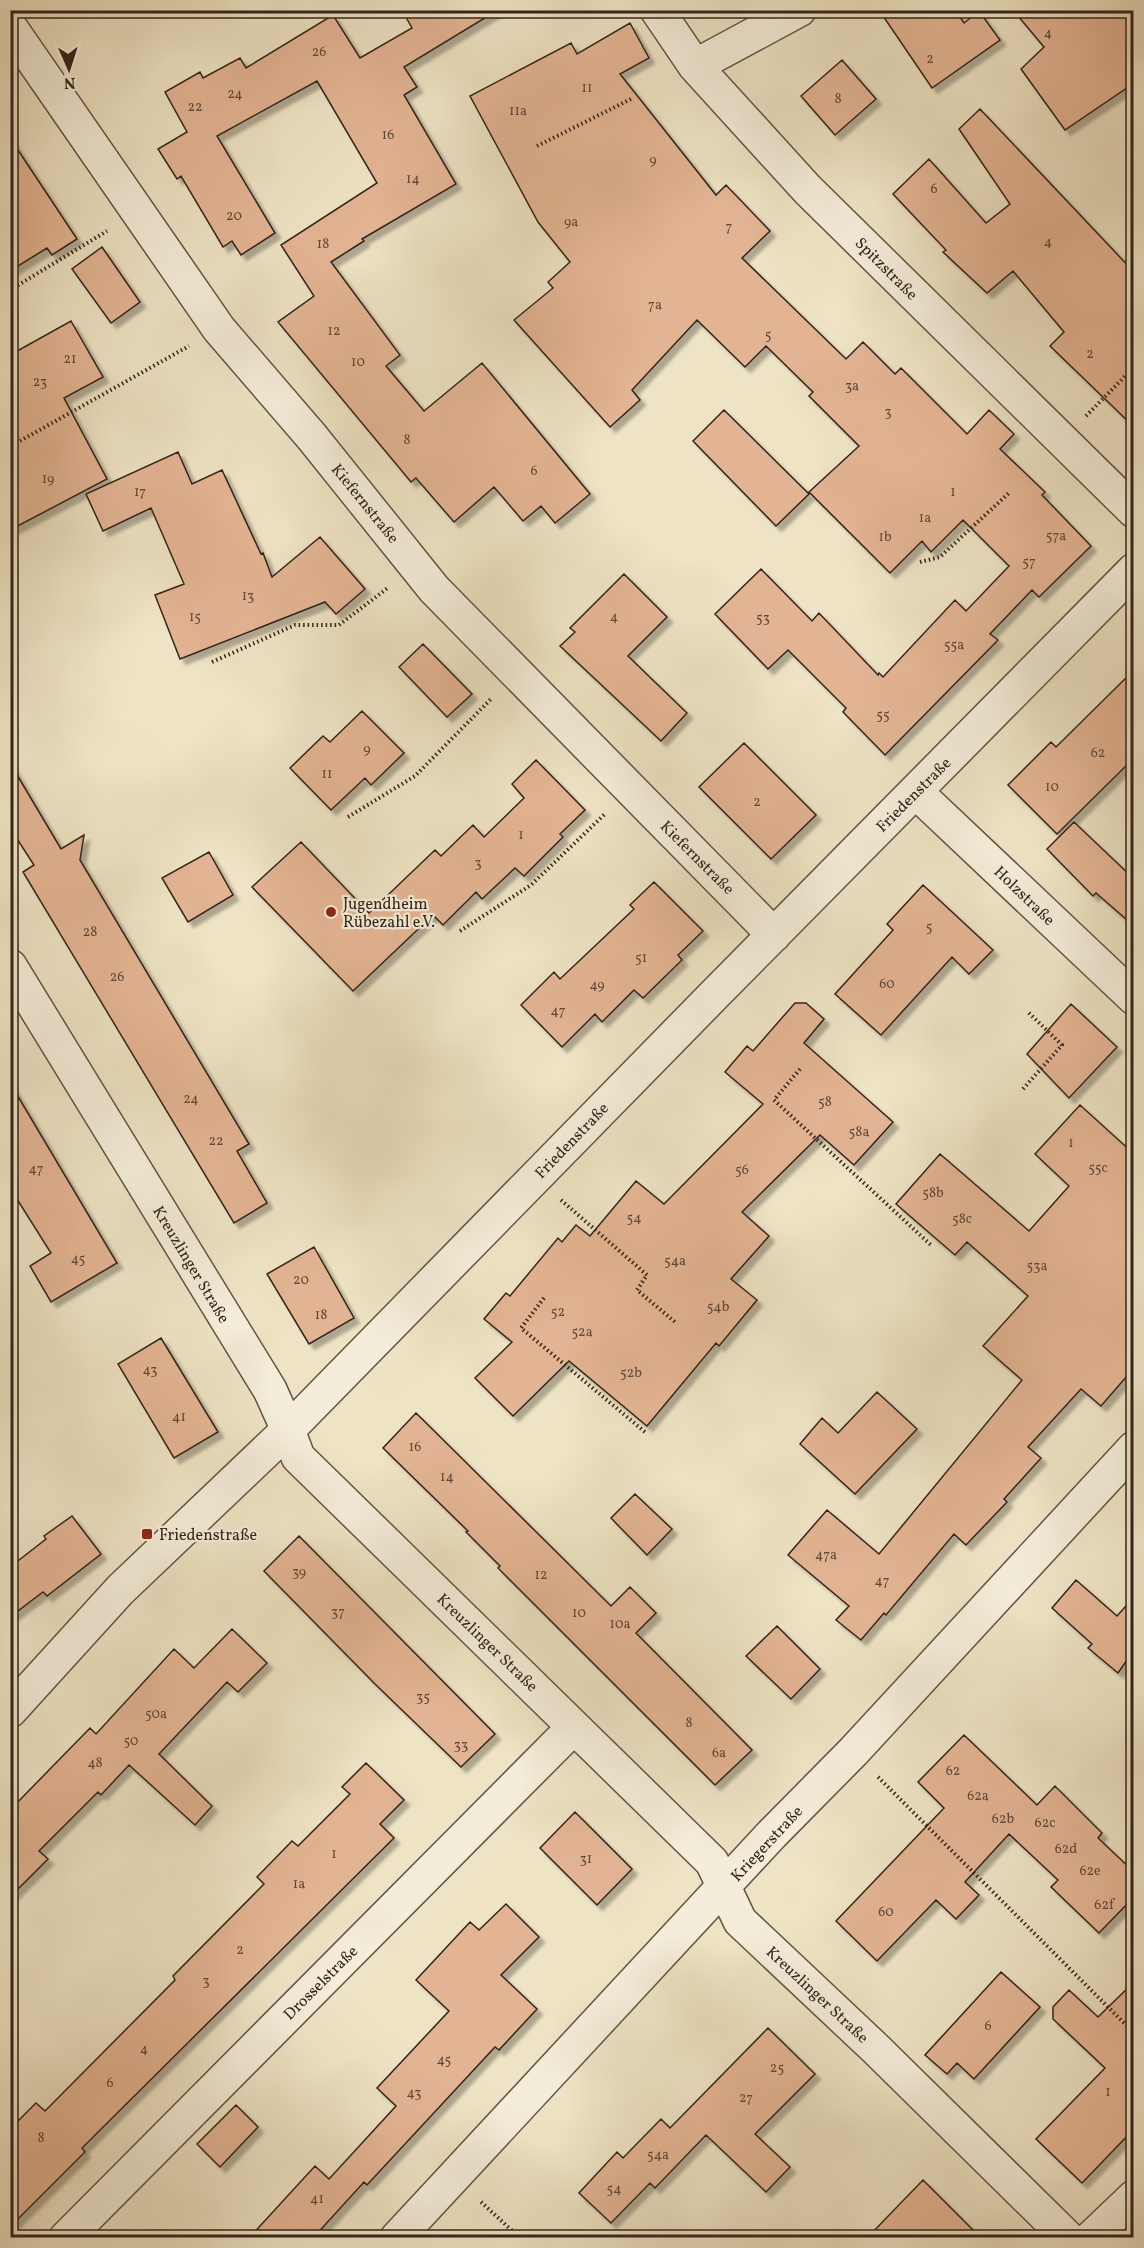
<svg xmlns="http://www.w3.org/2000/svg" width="1144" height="2248" viewBox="0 0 1144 2248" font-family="Vollkorn,serif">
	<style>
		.building { fill: #e3b493; stroke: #34241a; stroke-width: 1.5; filter: url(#shadow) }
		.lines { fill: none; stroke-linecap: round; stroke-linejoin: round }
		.street-casing { stroke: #625444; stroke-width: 36 }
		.path { stroke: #34241a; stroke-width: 4; stroke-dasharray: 1.5 3; stroke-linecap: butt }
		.street { stroke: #f4edd9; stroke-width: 33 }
		.poi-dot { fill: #8f2418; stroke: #f4edd9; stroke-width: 2 }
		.labels { text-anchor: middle; stroke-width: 4.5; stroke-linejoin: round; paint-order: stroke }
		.number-label { font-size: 14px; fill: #604838 }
		.street-label { font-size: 16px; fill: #34241a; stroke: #f4edd9 }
		.poi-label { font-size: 16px; fill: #34241a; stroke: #f4edd9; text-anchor: start }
	</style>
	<defs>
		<filter id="shadow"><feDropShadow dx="5.5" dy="5.5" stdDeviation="1.5" flood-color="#0004"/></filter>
	</defs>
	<rect width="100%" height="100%" fill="#eee3c4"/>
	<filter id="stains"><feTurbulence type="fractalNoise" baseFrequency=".00333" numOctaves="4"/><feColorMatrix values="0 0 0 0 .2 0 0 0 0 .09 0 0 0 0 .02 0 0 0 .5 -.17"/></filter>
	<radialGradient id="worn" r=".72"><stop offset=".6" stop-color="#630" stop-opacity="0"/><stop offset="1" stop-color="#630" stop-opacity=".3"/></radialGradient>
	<!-- building -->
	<path class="building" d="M402,10H498L404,67L417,87L404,95L456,184L362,239L364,241L331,262L400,355L386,366L424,411L482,363L590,494L555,523L541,506L523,521L494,487L454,522L416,478L411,482L278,322L314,296L281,245L377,183L317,81L217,136L275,233L241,255L232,241L223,247L181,176L177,179L158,149L187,132L165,92L200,72L203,78L240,58L246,68L333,15L360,58L412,28Z
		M879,10H955L964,23L979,11L1000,40L932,88Z
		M1013,10H1134V83L1065,130L1021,69L1044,47Z
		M630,23L649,58L620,74L716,195L726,185L770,231L742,258L846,359L863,342L895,374L901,368L967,434L989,410L1014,434L1000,449L1045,492L1042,495L1091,546L1039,597L1032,590L990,634L998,640L885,755L843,712L846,708L788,650L768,669L715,614L761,569L812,621L819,613L878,675L879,673L883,677L955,600L966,611L1009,566L963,520L931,552L922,541L890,573L809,492L859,446L809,396L813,392L766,346L745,367L697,320L632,390L640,400L610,427L514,320L553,288L548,282L570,262L538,222L470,96L571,43L577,54Z
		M842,60L876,99L835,135L801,96Z
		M980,109L1134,272V427L1050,346L1064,332L1013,271L987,293L943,252L946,250L893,194L929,159L986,223L1010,204L959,129Z
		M10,138L77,239L52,255L47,248L10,271Z
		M102,247L140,302L111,323L72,269Z
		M71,321L103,377L64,398L107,479L10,530V355Z
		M724,410L809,494L776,526L693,441Z
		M178,452L192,484L222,470L261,554L263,553L272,577L320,537L365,589L336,614L325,602L180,659L155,595L184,584L151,508L103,531L86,494Z
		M624,574L667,617L628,656L687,713L661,741L560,646L575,632L570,628Z
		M423,644L472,694L447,717L399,667Z
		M1134,670V758L1057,834L1008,785L1051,742L1056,747Z
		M362,711L404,753L371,785L365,778L331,810L290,768L323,736L330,742Z
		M744,743L816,815L771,859L699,787Z
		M536,760L585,810L560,834L563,837L524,876L515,868L482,899L476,892L443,925L433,915L353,991L252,887L301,842L369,913L435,850L441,856L473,825L484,837L524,798L512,784Z
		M10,763L61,849L84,835L80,860L249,1144L237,1151L267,1203L234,1223L23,872L34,865L10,828Z
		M1074,822L1134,879V926L1096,893L1093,896L1047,849Z
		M209,852L233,895L188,922L162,878Z
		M654,882L703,931L678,955L682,960L643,998L634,990L602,1022L595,1014L562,1047L521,1005L554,972L560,979L634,909L630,905Z
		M923,885L993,950L969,974L952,957L881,1035L835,994L893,930L887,924Z
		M795,1003H806L824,1019L804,1043L893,1122L854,1165L820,1135L742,1212L769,1236L731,1279L757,1300L719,1346L716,1343L647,1426L569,1361L513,1416L475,1378L512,1342L484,1319L506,1293L510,1296L558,1238L562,1242L576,1225L590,1236L636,1181L664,1204L763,1104L725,1072L747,1046L753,1051Z
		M1071,1004L1117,1047L1069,1098L1027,1054Z
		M10,1083L117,1263L51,1302L30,1266L51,1253L10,1188Z
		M1080,1105L1134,1154V1368L1101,1406L1081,1389L1028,1447L1041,1458L1004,1499L1007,1502L966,1545L954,1534L886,1615L884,1613L861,1640L836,1620L849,1606L788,1555L827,1510L879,1554L1022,1380L983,1346L1028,1296L967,1242L955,1255L896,1204L940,1154L1029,1231L1069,1186L1035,1154Z
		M314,1247L354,1318L309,1344L267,1274Z
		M161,1338L218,1432L174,1458L118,1364Z
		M877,1392L917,1429L855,1494L800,1444L822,1418L838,1433Z
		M416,1413L611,1606L630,1587L656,1613L636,1633L752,1750L715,1785L498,1568L500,1566L466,1532L468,1531L383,1448Z
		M635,1494L672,1529L647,1555L611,1518Z
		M72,1516L101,1554L47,1596L43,1592L10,1617V1567L46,1539L44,1536Z
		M299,1536L495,1734L461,1767L375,1684L264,1571Z
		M1076,1580L1117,1616L1134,1597V1650L1118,1673L1088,1648L1092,1644L1052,1608Z
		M777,1626L820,1669L791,1699L746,1656Z
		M232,1629L267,1663L238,1692L227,1682L159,1754L212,1806L195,1825L129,1765L101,1795L98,1792L39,1851L48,1859L10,1897V1810L90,1728L96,1734L174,1649L194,1668Z
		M964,1735L1037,1805L1055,1786L1102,1833L1098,1838L1134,1872V1897L1099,1933L1051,1887L1058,1880L1009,1834L965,1882L979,1895L956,1919L936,1900L877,1961L836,1921L944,1808L918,1782Z
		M366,1763L404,1800L380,1824L394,1838L82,2148L85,2152L10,2227V2129L36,2103L45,2111L175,1980L173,1976L264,1884L257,1877L292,1841L298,1846L350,1794L342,1787Z
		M575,1812L632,1869L597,1905L540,1848Z
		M506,1904L539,1937L501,1975L537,2009L499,2050L495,2047L367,2185L364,2182L313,2238H249L315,2166L329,2179L396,2106L377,2088L449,2011L416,1980L470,1922L479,1930Z
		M1001,1972L1040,2007L974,2079L957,2063L947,2074L925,2055Z
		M1134,1982V2129L1082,2183L1036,2139L1105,2068L1053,2019V2007L1069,1990L1098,2017Z
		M768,2028L815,2074L755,2134L790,2167L766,2192L706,2135L655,2188L650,2183L611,2223L579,2193L617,2152L623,2158L661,2119L670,2128Z
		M236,2105L258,2127L220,2167L197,2144Z
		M923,2180L981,2238H867Z"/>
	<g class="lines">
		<!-- street casing -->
		<g class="street-casing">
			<path id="street" d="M657,10L695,66L807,189L1134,511
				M10,27L219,329L312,437L434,589L774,935
				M695,66L799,10
				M916,792L1134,998
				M10,966L270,1390L288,1430L298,1457L712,1862L740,1921L876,2049L1068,2238
				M10,1711L120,1590L288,1430L715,994L1134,570
				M66,2238L574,1727
				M397,2238L772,1834L853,1752L1134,1448
				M1091,2238L1134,2197"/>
		</g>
		<!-- path -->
		<path class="path" d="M537,146L631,99
			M10,290L107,231
			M1086,416L1134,367
			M20,441L189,346
			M920,562L940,557L1010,492
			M212,662L295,625H339L389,587
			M348,817L415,776L491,699
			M460,931L531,885L606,813
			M800,1069L774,1100L931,1245
			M1023,1089L1062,1045L1028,1012
			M561,1200L647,1275L637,1290L675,1322
			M544,1298L521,1328L645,1432
			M878,1777L1134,2033
			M481,2202L520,2238"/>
		<!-- street -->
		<use href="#street" class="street"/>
	</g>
	<!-- markers -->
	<g class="poi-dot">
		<circle cx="331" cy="912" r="6"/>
		<rect x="141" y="1528" width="12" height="12" rx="3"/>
	</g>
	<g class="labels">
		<!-- number labels -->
		<g class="number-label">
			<text x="1048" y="37">4</text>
			<text x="319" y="56">26</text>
			<text x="930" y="63">2</text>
			<text x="587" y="92">11</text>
			<text x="235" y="98">24</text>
			<text x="838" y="103">8</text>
			<text x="195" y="111">22</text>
			<text x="518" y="115">11a</text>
			<text x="388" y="139">16</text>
			<text x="653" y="164">9</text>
			<text x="413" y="183">14</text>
			<text x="934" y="193">6</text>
			<text x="234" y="220">20</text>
			<text x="571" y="226">9a</text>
			<text x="729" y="231">7</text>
			<text x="1048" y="246">4</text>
			<text x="323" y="248">18</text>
			<text x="655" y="309">7a</text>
			<text x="334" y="335">12</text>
			<text x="768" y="339">5</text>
			<text x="1090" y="358">2</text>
			<text x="70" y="363">21</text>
			<text x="358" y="366">10</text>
			<text x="40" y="386">23</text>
			<text x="852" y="390">3a</text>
			<text x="888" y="416">3</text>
			<text x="407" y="444">8</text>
			<text x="534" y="475">6</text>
			<text x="48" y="483">19</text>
			<text x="140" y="496">17</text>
			<text x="953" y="496">1</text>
			<text x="925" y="522">1a</text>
			<text x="1056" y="540">57a</text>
			<text x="885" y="541">1b</text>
			<text x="1029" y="566">57</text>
			<text x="248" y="600">13</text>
			<text x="195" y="621">15</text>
			<text x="614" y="621">4</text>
			<text x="763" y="622">53</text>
			<text x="954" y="649">55a</text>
			<text x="883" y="719">55</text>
			<text x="367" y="753">9</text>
			<text x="1098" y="757">62</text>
			<text x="327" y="778">11</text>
			<text x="1052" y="791">10</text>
			<text x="757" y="806">2</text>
			<text x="521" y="839">1</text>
			<text x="478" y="867">3</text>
			<text x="929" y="931">5</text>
			<text x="90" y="936">28</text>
			<text x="641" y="962">51</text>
			<text x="117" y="981">26</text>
			<text x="887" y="988">60</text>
			<text x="597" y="989">49</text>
			<text x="558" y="1015">47</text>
			<text x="191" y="1103">24</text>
			<text x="825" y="1106">58</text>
			<text x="859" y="1136">58a</text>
			<text x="216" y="1145">22</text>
			<text x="1071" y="1147">1</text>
			<text x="1098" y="1172">55c</text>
			<text x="36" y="1173">47</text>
			<text x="742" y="1174">56</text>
			<text x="933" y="1197">58b</text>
			<text x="634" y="1222">54</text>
			<text x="962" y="1223">58c</text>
			<text x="78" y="1263">45</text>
			<text x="675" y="1265">54a</text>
			<text x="1037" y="1270">53a</text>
			<text x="301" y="1284">20</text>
			<text x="718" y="1311">54b</text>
			<text x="558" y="1316">52</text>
			<text x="321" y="1319">18</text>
			<text x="582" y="1336">52a</text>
			<text x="150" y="1374">43</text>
			<text x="631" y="1377">52b</text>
			<text x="179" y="1421">41</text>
			<text x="415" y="1451">16</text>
			<text x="447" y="1481">14</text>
			<text x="826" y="1559">47a</text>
			<text x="299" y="1576">39</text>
			<text x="541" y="1579">12</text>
			<text x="882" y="1585">47</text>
			<text x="338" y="1616">37</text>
			<text x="579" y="1617">10</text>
			<text x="620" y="1628">10a</text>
			<text x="423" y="1701">35</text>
			<text x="156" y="1718">50a</text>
			<text x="689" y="1727">8</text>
			<text x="131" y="1745">50</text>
			<text x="461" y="1749">33</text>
			<text x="719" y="1757">6a</text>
			<text x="95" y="1767">48</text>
			<text x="953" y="1775">62</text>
			<text x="978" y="1800">62a</text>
			<text x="1003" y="1823">62b</text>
			<text x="1045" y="1827">62c</text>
			<text x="1066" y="1853">62d</text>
			<text x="334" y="1858">1</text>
			<text x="586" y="1863">31</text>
			<text x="1090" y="1875">62e</text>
			<text x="299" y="1888">1a</text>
			<text x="1104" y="1909">62f</text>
			<text x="886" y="1916">60</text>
			<text x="240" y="1954">2</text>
			<text x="206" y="1985">3</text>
			<text x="988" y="2030">6</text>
			<text x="144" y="2053">4</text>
			<text x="444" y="2064">45</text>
			<text x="777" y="2072">25</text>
			<text x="110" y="2087">6</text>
			<text x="1108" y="2096">1</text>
			<text x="414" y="2097">43</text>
			<text x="746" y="2102">27</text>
			<text x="41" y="2142">8</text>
			<text x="658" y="2159">54a</text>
			<text x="614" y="2193">54</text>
			<text x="317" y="2203">41</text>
		</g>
		<!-- street labels -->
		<g class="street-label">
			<text transform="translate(887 268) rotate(45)" y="6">Spitzstraße</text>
			<text transform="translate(366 503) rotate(51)" y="6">Kiefernstraße</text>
			<text transform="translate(913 794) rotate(-45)" y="6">Friedenstraße</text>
			<text transform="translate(698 857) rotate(45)" y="6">Kiefernstraße</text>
			<text transform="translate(1025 895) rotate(44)" y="6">Holzstraße</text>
			<text transform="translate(571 1140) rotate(-46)" y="6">Friedenstraße</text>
			<text transform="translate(192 1264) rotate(59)" y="6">Kreuzlinger Straße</text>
			<text transform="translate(488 1642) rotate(44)" y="6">Kreuzlinger Straße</text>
			<text transform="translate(766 1843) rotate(-47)" y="6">Kriegerstraße</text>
			<text transform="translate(320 1982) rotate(-45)" y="6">Drosselstraße</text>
			<text transform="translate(818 1994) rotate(43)" y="6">Kreuzlinger Straße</text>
		</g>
		<!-- poi labels -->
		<g class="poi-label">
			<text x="343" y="909">Jugendheim<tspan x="343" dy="18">Rübezahl e.V.</tspan></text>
			<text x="159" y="1540">Friedenstraße</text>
		</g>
	</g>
	<!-- margin -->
	<rect width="1144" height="2248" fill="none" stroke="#eee3c4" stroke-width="36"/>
	<rect x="12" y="12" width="1120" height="2224" fill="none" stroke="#34241a" stroke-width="3"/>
	<rect x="18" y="18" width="1108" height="2212" fill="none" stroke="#34241a" stroke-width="1.5"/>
	<!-- north arrow -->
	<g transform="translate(69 69) rotate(177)" stroke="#f4edd9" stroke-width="4.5" paint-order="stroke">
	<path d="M0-4.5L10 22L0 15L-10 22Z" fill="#34241a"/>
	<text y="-9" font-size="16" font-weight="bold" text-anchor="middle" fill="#34241a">N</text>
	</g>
	<rect width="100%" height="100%" filter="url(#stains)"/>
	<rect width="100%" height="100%" fill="url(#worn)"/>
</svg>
